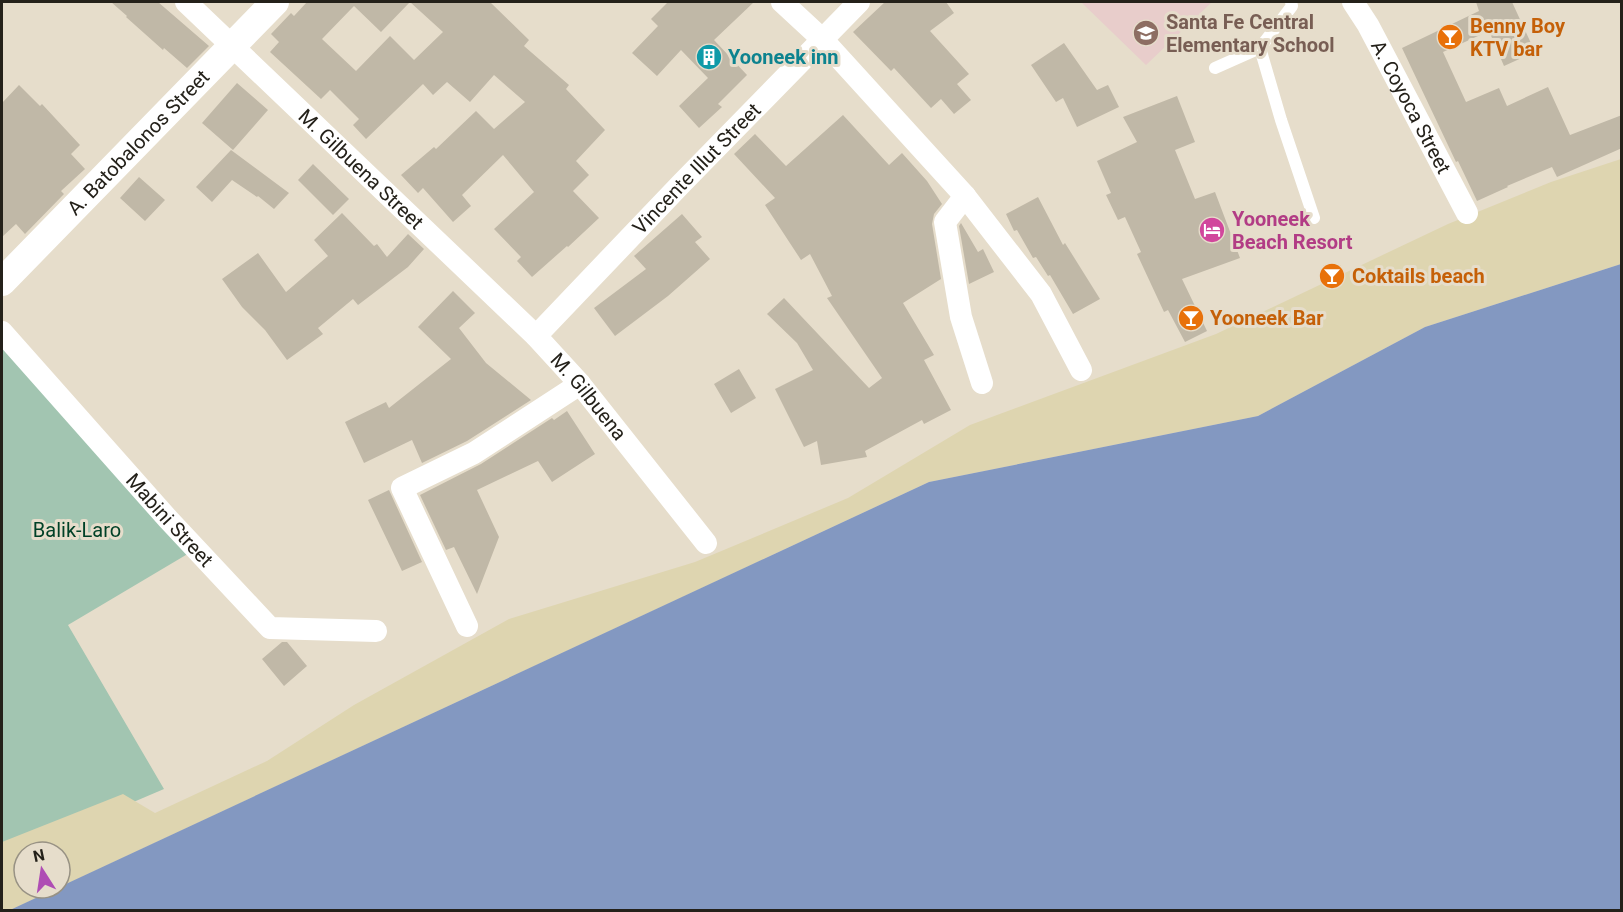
<svg xmlns="http://www.w3.org/2000/svg" width="1623" height="912" viewBox="0 0 1623 912" font-family="Roboto,sans-serif">
	<style>
		.education { fill: #e8cdcb }
		.green { fill: #a2c5b1 }
		.sand { fill: #ded5b0 }
		.water { fill: #8398c1 }
		.building { fill: #c0b8a7; fill-rule: evenodd }
		.lines { fill: none; stroke-linecap: round; stroke-linejoin: round }
		.service { stroke: #fff; stroke-width: 12 }
		.minor { stroke: #fff; stroke-width: 22 }
		.tertiary { stroke: #fff; stroke-width: 28 }
		.labels { text-anchor: middle; stroke-width: 6; stroke-linejoin: round; paint-order: stroke }
		.education-label { font-size: 20px; font-weight: bold; fill: #785e54; stroke: #e6ddcb; text-anchor: start }
		.food-label { font-size: 20px; font-weight: bold; fill: #c56008; stroke: #e6ddcb; text-anchor: start }
		.culture-label { font-size: 20px; font-weight: bold; fill: #0d838f; stroke: #e6ddcb; text-anchor: start }
		.street-label { font-size: 20px; fill: #24211a; stroke: #e6ddcb }
		.hotel-label { font-size: 20px; font-weight: bold; fill: #b23c85; stroke: #e6ddcb; text-anchor: start }
		.park-label { font-size: 20px; fill: #004127; stroke: #e6ddcb }
	</style>
	<rect width="100%" height="100%" fill="#e6ddcb"/>
	<!-- education -->
	<path class="education" d="M1081,2H1212L1146,65Z"/>
	<!-- green -->
	<path class="green" d="M2,335L196,549L68,625L164,789L2,858Z"/>
	<!-- sand -->
	<path class="sand" d="M1621,159V264L1425,327L1258,416L929,482L60,887V852H24V888H59L10,910H2V842L123,794L155,813L267,761L354,705L509,619L695,562L848,498L970,425L1216,334L1448,224L1551,182Z"/>
	<!-- water -->
	<path class="water" d="M1621,264V910H10L929,482L1258,416L1425,327Z"/>
	<!-- building -->
	<path class="building" d="M111,2H158L209,46L187,68L164,48L163,50L126,17L127,16Z
		M307,2H490L529,40L524,46L569,85L566,89L605,130L576,161L589,175L573,191L599,218L568,247L567,246L532,277L517,261L521,257L494,229L534,192L503,155L462,195L471,206L453,222L423,188L418,193L401,175L434,147L436,149L476,111L494,129L525,102L494,75L470,102L447,82L433,95L423,84L366,139L353,125L359,119L330,90L321,99L270,52L279,42L271,34L291,13L294,16ZM410,2L443,32L414,60L390,36L356,71L322,39L354,6L381,32Z
		M668,2H754L714,40L747,75L718,104L722,107L699,128L679,106L708,78L681,50L657,76L632,53L658,26L651,19Z
		M885,2H946L954,13L930,31L969,74L957,84L971,100L954,114L941,99L931,108L894,68L891,71L853,32Z
		M1476,2H1512L1535,52L1504,66L1489,31L1443,52L1466,102L1499,88L1507,106L1548,87L1570,135L1622,115V148L1557,177L1552,167L1507,186L1508,187L1477,201L1458,161L1456,162L1402,48L1479,11Z
		M1064,43L1097,90L1108,85L1119,107L1077,127L1063,98L1056,102L1031,65Z
		M237,83L268,110L233,150L202,123Z
		M19,85L40,106L42,104L80,145L71,154L85,169L61,191L64,194L25,234L16,224L2,237V103Z
		M1177,96L1195,142L1175,150L1195,199L1215,192L1240,258L1182,279L1207,331L1185,342L1168,310L1164,312L1137,254L1141,252L1125,217L1118,220L1106,195L1111,193L1097,161L1137,142L1123,117Z
		M843,115L889,165L902,153L927,181L942,204L934,214L932,224L941,279L903,303L934,355L924,360L951,410L924,424L922,420L865,451L867,457L821,465L817,441L804,447L775,389L813,370L797,343L767,314L784,298L869,388L882,378L827,298L832,296L810,254L801,260L765,205L775,198L734,154L755,134L786,166Z
		M231,150L289,193L274,209L258,196L257,197L232,180L212,202L196,187Z
		M313,164L349,199L333,215L298,180Z
		M139,177L165,200L145,221L120,198Z
		M1038,197L1063,245L1065,243L1100,299L1073,314L1050,275L1048,276L1036,257L1033,258L1017,230L1014,231L1006,214Z
		M342,213L374,246L377,244L387,257L408,234L424,249L408,267L358,305L353,299L318,328L323,334L287,360L265,330L242,307L222,279L258,253L286,292L328,256L314,240Z
		M682,214L702,237L695,242L710,259L668,296L615,336L594,308L646,269L634,256Z
		M961,223L978,252L983,249L994,272L969,284L959,226Z
		M453,291L475,313L459,328L486,363L531,400L467,441L422,463L412,440L364,463L345,422L386,402L389,408L451,359L418,327Z
		M739,369L756,398L731,413L714,384Z
		M567,411L595,454L552,482L538,461L477,490L499,537L477,594L454,547L446,550L420,495L481,464L552,418L554,420Z
		M389,490L422,562L402,571L368,500Z
		M282,642H287L307,666L284,686L262,659Z"/>
	<g class="lines">
		<!-- service -->
		<path class="service" d="M1260,48L1281,120L1314,218
			M1215,68L1260,48L1292,6L1291,2"/>
		<!-- minor -->
		<g class="minor">
			<path id="s1" d="M186,2L536,336L580,384L706,543"/>
			<path d="M782,2L822,39L965,196L1041,294L1081,370"/>
			<path id="s2" d="M1353,2L1368,25L1467,213"/>
			<path d="M965,196L945,222L961,317L982,383"/>
			<path id="s3" d="M2,332L167,518L270,628L376,631"/>
			<path id="s4" d="M536,336L681,184L859,2"/>
			<path d="M467,626L402,488L474,453L580,384"/>
		</g>
		<!-- tertiary -->
		<path class="tertiary" id="s5" d="M2,282L275,2"/>
	</g>
	<!-- icons -->
	<defs>
		<g id="school-disc" transform="scale(1.35)"><circle r="9.5" fill="#8d6e63" stroke="#e6ddcb"/><path d="M0-5L7-2L0 1L-7-2ZM-4 1L0 2.5L4 1V4Q0 6-4 4Z" fill="#fff"/></g>
		<g id="bar-disc" transform="scale(1.35)"><circle r="9.5" fill="#e8710a" stroke="#e6ddcb"/><path d="M-6-5H6L.8 .8V4.5H3.5V6h-7V4.5H-.8V.8Z" fill="#fff"/></g>
		<g id="building-disc" transform="scale(1.35)"><circle r="9.5" fill="#0f9aa8" stroke="#e6ddcb"/><path d="M-4-6H4V6H1V3H-1V6H-4ZM-2.5-4.3h1.7v1.8h-1.7ZM.8-4.3h1.7v1.8H.8ZM-2.5-1h1.7V.8h-1.7ZM.8-1h1.7V.8H.8Z" fill="#fff"/></g>
		<g id="hotel-disc" transform="scale(1.35)"><circle r="9.5" fill="#d1479c" stroke="#e6ddcb"/><path d="M-6-4.5h1.5V1H6V5H4.5V3h-9V5H-6ZM-4 0a1.8 1.8 0 1 1 3.6 0ZM.5 0V-2.5h3Q6-2.5 6 0Z" fill="#fff"/></g>
	</defs>
	<g fill-rule="evenodd">
		<use href="#school-disc" x="1146" y="33"/>
		<use href="#bar-disc" x="1450" y="37"/>
		<use href="#building-disc" x="709" y="57"/>
		<use href="#hotel-disc" x="1212" y="230"/>
		<use href="#bar-disc" x="1332" y="276"/>
		<use href="#bar-disc" x="1191" y="318"/>
	</g>
	<g class="labels">
		<!-- education labels -->
		<g class="education-label">
			<text x="1166" y="29">Santa Fe Central<tspan x="1166" dy="23">Elementary School</tspan></text>
		</g>
		<!-- food labels -->
		<g class="food-label">
			<text x="1470" y="33">Benny Boy<tspan x="1470" dy="23">KTV bar</tspan></text>
			<text x="1352" y="283">Coktails beach</text>
			<text x="1210" y="325">Yooneek Bar</text>
		</g>
		<!-- culture labels -->
		<g class="culture-label">
			<text x="728" y="64">Yooneek inn</text>
		</g>
		<!-- street labels -->
		<g class="street-label">
			<text dy="7" stroke="none"><textPath href="#s2" startOffset="120">A. Coyoca Street</textPath></text>
			<text dy="7" stroke="none"><textPath href="#s5" startOffset="195">A. Batobalonos Street</textPath></text>
			<text dy="7" stroke="none"><textPath href="#s4" startOffset="232">Vincente Illut Street</textPath></text>
			<text dy="7" stroke="none"><textPath href="#s1" startOffset="242">M. Gilbuena Street</textPath></text>
			<text dy="7" stroke="none"><textPath href="#s1" startOffset="564">M. Gilbuena</textPath></text>
			<text dy="7" stroke="none"><textPath href="#s3" startOffset="252">Mabini Street</textPath></text>
		</g>
		<!-- hotel labels -->
		<g class="hotel-label">
			<text x="1232" y="226">Yooneek<tspan x="1232" dy="23">Beach Resort</tspan></text>
		</g>
		<!-- park labels -->
		<g class="park-label">
			<text x="77" y="537">Balik-Laro</text>
		</g>
	</g>
	<!-- border -->
	<rect width="1623" height="912" fill="none" stroke="#24211a" stroke-width="6"/>
	<!-- north arrow -->
	<g transform="translate(42 870) rotate(348)"><circle r="28" fill="#e6ddcb" stroke="#989284" stroke-width="1.5"/>
	<path d="M0-4.5L10 22L0 15L-10 22Z" fill="#af4db4"/>
	<text y="-9" font-size="16" font-weight="bold" text-anchor="middle" fill="#24211a">N</text>
	</g>
</svg>
